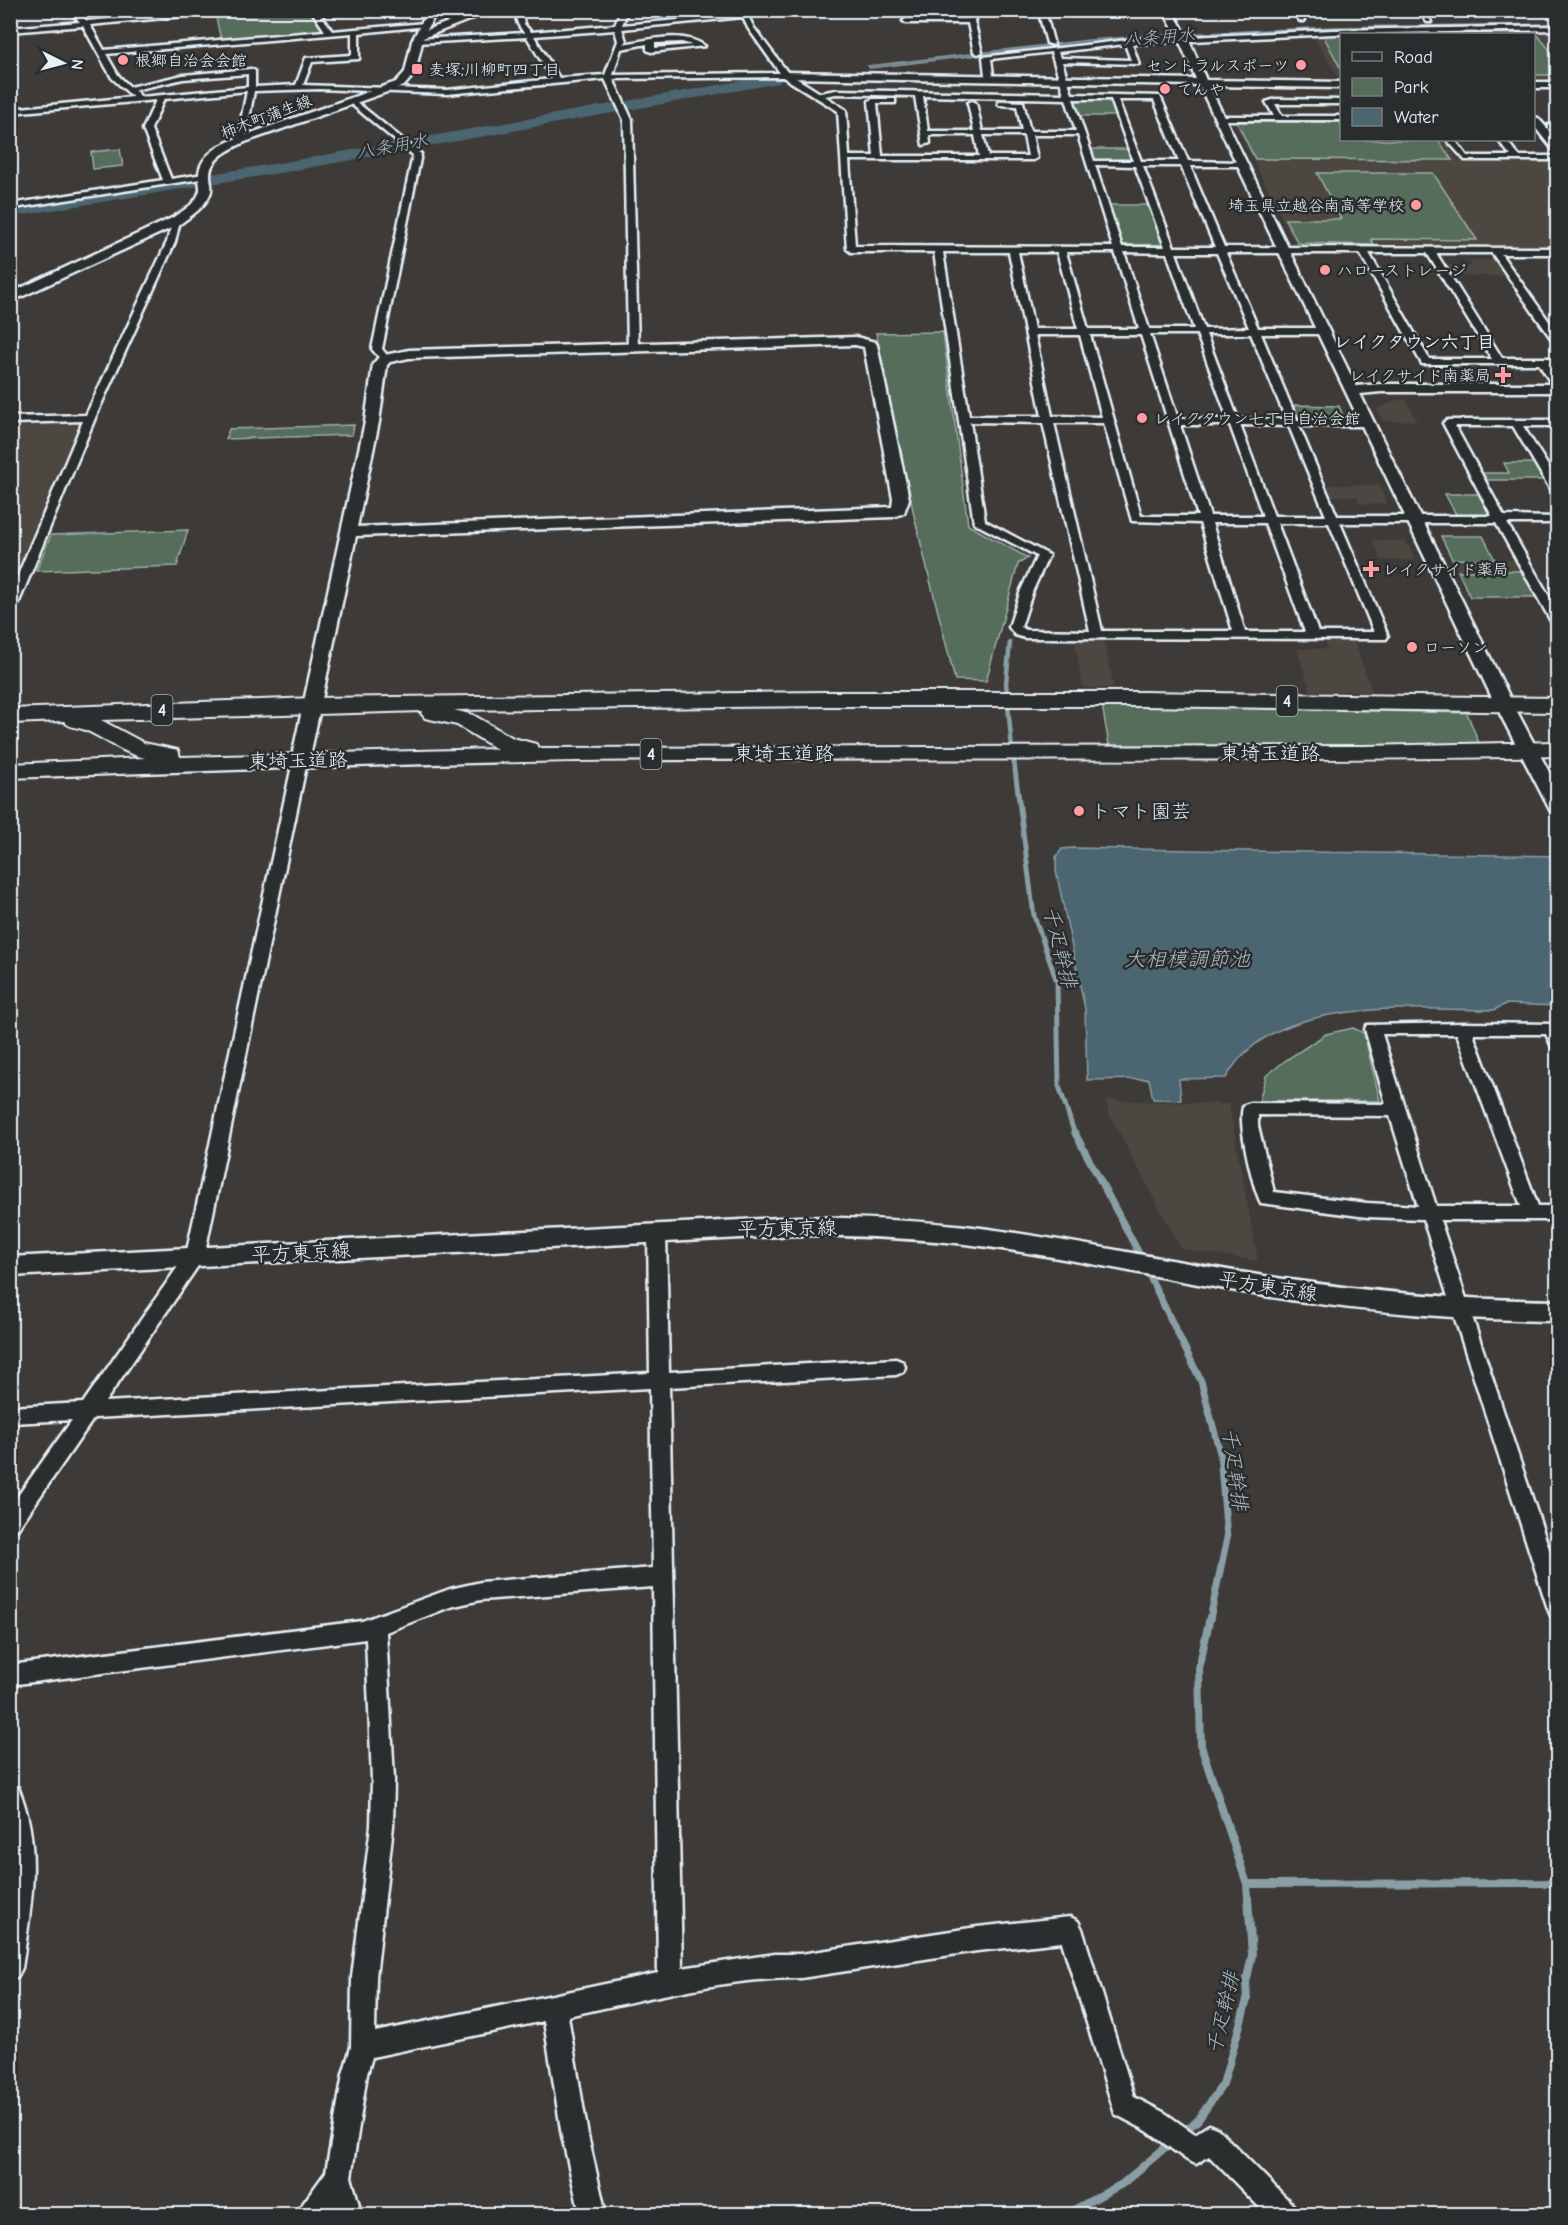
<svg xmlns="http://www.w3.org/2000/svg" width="1568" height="2225" viewBox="0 0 1568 2225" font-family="'Comic Neue','Klee One',sans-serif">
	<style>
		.built { fill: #4d4643 }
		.green { fill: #546d5a; stroke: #9eafa9; stroke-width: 1.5 }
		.water { fill: #4c6670; stroke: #8a9ea6; stroke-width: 1.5 }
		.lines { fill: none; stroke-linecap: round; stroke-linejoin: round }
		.stream-far4 { stroke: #8a9ea6; stroke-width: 3 }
		.stream-far3 { stroke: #8a9ea6; stroke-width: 4.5 }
		.stream-far2 { stroke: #8a9ea6; stroke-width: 5 }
		.stream-far1 { stroke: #8a9ea6; stroke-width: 7 }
		.stream { stroke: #8a9ea6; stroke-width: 8 }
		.river { fill: #4c6670; fill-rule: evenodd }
		.street-casing { stroke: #e8f1f8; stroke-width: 5 }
		.secondary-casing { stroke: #e8f1f8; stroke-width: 5 }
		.highway-casing { stroke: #e8f1f8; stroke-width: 4 }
		.street { fill: #2a2d2e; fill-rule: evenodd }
		.secondary { fill: #2a2d2e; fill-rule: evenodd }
		.highway { fill: #2a2d2e; fill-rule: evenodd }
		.poi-dot { fill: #ff9aa2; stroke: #2a2d2e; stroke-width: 2 }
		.labels { text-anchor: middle; stroke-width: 5; stroke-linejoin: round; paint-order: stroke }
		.far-poi-label { font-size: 16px; fill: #e8f1f8; stroke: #2a2d2e; text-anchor: start }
		.far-street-label { font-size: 16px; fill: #e8f1f8; stroke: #2a2d2e }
		.far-water-label { font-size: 18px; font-style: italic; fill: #aab9c2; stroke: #2a2d2e }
		.far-neighbourhood-label { font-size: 18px; font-weight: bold; fill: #e8f1f8; stroke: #2a2d2e }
		.shield { fill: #2a2d2e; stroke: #afb6bb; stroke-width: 1.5 }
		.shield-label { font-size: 18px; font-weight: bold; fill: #e8f1f8 }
		.street-label { font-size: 20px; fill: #e8f1f8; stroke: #2a2d2e }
		.poi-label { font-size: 20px; fill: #e8f1f8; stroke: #2a2d2e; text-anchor: start }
		.water-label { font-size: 21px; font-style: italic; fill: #aab9c2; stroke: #2a2d2e }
	</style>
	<rect width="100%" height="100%" fill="#3d3a38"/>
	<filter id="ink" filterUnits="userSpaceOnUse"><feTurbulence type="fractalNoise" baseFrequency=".0167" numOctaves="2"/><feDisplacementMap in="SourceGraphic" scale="12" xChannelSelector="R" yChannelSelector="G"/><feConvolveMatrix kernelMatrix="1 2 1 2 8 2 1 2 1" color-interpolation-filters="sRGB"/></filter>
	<g filter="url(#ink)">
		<!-- built -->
		<path class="built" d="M1470,30H1557V79H1534V34H1342L1341,77H1338L1313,35Z
			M1238,120H1341L1342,140H1444L1458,160L1555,161L1558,165L1557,246L1295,244L1234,122Z
			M1469,260H1497L1507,276H1451L1444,265L1472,266Z
			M1434,364H1471L1482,382H1444Z
			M1397,400H1406L1417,421H1383L1377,409Z
			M81,422L11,583V424Z
			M1326,485H1379L1387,504H1360L1357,496H1330Z
			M1373,540L1406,541L1415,560H1381Z
			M1452,559L1516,560L1522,571H1458Z
			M1074,640H1104L1114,688H1083Z
			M1325,640H1354L1372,692L1310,691L1297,649H1327Z
			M1106,1100L1229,1104L1258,1261L1181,1249L1108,1112Z"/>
		<!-- green -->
		<path class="green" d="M241,11H311L325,32L208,42L221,40L215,13Z
			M1446,32L1536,33L1557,59V75H1534V34H1348Z
			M1323,35H1341V70V69Z
			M1079,99L1110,101L1116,116H1080L1075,100Z
			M1237,122H1341L1342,140H1438L1452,160L1255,159Z
			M120,149L123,166L93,169L91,152Z
			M1091,149H1128L1132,160L1100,162L1095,160Z
			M1317,173H1433L1477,240L1371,239L1374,245L1298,243L1285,219H1341Z
			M1109,205H1149L1164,245H1123Z
			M943,332L968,525L1028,558L1018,564L986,681L955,680L915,520L876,333Z
			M1294,405L1339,406L1345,421L1299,420Z
			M354,425L352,435L226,439L229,429Z
			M1504,463H1534L1543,480H1484L1480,473H1509Z
			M1445,494H1479L1490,514L1486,516H1457Z
			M188,530L177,566L36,571L51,535Z
			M1441,536H1483L1495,560L1452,559Z
			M1458,571H1522L1536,597H1470Z
			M1102,705L1467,713L1479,743L1436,747L1109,745Z
			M1353,1028L1364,1033L1380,1101H1259L1266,1076L1286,1060L1326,1034Z"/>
		<!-- water -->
		<path class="water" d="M1558,24L1557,26L1547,27L1335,30L1189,36L1186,34L1333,27Z
			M1174,34L1175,37L1055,46L870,68L868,66L1090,40Z
			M1072,848L1557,856V1006L1506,1004L1494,1010C1413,1010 1271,994 1226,1078L1179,1079L1181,1100L1153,1099L1149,1079L1087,1080L1085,1009L1056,871V857L1062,849Z"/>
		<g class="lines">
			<!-- stream-far4 -->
			<path class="stream-far4" d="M979,10L976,21L982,51"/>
			<!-- stream-far3 -->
			<path class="stream-far3" d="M1010,642L1006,683L1012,749"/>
			<!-- stream-far2 -->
			<path class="stream-far2" d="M1012,747L1034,916L1057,982L1059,1086L1075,1135"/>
			<!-- stream-far1 -->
			<path class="stream-far1" d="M1075,1133L1142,1259
				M1146,1269L1201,1381L1220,1453L1227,1538L1210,1619"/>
			<!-- stream -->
			<path class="stream" d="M1247,1884L1558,1883
				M1181,2134L1198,2120L1223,2084L1247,2000L1246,1983L1252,1955L1247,1884L1201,1746L1199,1668L1210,1617
				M1066,2214L1122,2184L1174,2140"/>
			<!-- river -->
			<path class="river" d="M774,75L779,77L782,80L779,83L285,172L10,217V207L285,162Z"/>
			<!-- street casing -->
			<g class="street-casing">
				<path id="street" d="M68,10H76L87,21L209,10H216V13L90,25L104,50L325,31L311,10H318L332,31L425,23L427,26L359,33V59L312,62L303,85L447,90L552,79L527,37L417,43L413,41L417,39L524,33L518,24L514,10H521L524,24L531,32L615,25L621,10H628L622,25L747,14L754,28L788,73L820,93L836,90L1064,94L1051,52L991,59L993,75L989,77L985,75L983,57L1128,40L1333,30L1558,26V30L1333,34L1132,44L1139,64L1062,62L1072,94L1160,96L1188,161L1244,162V166H1190L1224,247L1558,248V254H1501L1558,334V345L1555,344L1492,253H1436L1502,358H1558V364H1549L1558,377V389L1554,388L1539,364H1422L1360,253H1226L1258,328H1322L1327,331L1322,334H1261L1297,420H1368L1373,423L1368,426H1299L1337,516H1492L1443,423L1448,420H1558V426H1523L1558,482V495L1552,492L1513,426H1455L1504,516L1558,517V523H1507L1558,612V627L1552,623L1496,523H1340L1388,636L1386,639L1025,638L1015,635L1009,627L1021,590L1037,556L974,523L934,252H851L847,249L838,111L783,77L613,79L632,120L638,348L633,351L628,348L624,120L605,79L447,94L319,89L254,91L245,140L241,142L237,140L247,91L164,99L151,129L171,179L204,174H207V178L14,208L13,206L17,203L163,180L143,129L156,100L10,113V109L133,97L112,78L83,26L10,32V28L80,22ZM743,17L748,28L780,73L613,75L621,49L647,44V50L651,52L705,46C682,30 649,40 623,44L626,41L622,29ZM615,30L618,41L605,75L559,78L534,36ZM352,33V55L306,58L296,85L255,87V71L251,69L183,75L130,87L118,75L106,54ZM682,42L692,45L655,48V43ZM1125,44L1131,60L1060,58L1058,52ZM248,74V87L141,97L135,90L183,79ZM836,94L915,96L923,145L930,143L929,135H975L979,156H882L877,103H895V99H873L869,101L874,156H849L846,110L825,96ZM923,96L1066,99L1076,131H1030L1023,102L1002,101L998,103L999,105L1017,106L1022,131H982L976,103L972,101L968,103L974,131H928ZM1073,99H1111L1133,161H1094ZM1118,100H1154L1179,161H1141ZM983,135H1024L1028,156H988ZM1032,135H1078L1113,247L855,246L849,160H1033L1037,158ZM1095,165L1135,166L1165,247H1122ZM1143,166H1181L1215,247H1174ZM943,252H1009L1042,416H969ZM1018,252H1057L1078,329H1034ZM1066,252H1115L1139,329H1088ZM1124,252L1167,253L1194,329H1149ZM1176,253H1217L1249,328L1204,329ZM1369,253H1427L1492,359H1429ZM1150,334H1197L1228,419H1178ZM1206,334H1251L1286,419H1238ZM1035,335H1080L1102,417L1052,416ZM1090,335H1141L1198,516H1141ZM970,422L1043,423L1090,631L1026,630L1021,627L1033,590L1049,555L985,521ZM1054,423H1104L1132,521L1200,523L1233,631H1102ZM1180,425H1230L1263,516H1210ZM1240,425L1289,426L1326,516H1274ZM1212,523H1265L1305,632H1245ZM1277,523H1329L1374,632H1318Z
					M971,10L977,11L974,21L982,52L978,54L974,52L968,23H906L903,21L906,19H968Z
					M1038,10H1045L1054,45L1047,43Z
					M1292,10H1299L1304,21H1300Z
					M1418,10H1425L1431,22H1427Z
					M1548,10H1555L1558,19Z
					M1276,99L1342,100V104H1275L1282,116H1342V120H1218L1214,118L1218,116H1274L1266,102Z
					M354,100L421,154L382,349L390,359L385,362L382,361L372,349L413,155L351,104L350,102Z
					M1548,125H1558V129H1548Z
					M1447,140H1455L1467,156H1511L1498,140H1506L1519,156H1558V160H1465Z
					M173,219L180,221L175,242L95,418L16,609L10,613V594L83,421L10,423V417L86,415L167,242Z
					M300,757L307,761L204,1257L105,1402L650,1373L648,1233L651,1228L657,1226L663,1228L666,1233L669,1372L896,1359L903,1362L905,1367L903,1372L896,1375L669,1387L682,1968L775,1954H801L977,1927L1070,1917L1078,1921L1082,1929L1134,2097L1165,2113L1195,2134L1209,2125L1218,2129L1293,2205L1297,2214H1266L1209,2156L1196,2164L1187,2160L1147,2131L1115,2114L1062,1942L977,1951L801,1978C724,1978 643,2000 568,2016L588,2136L606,2214H580L562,2136L544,2021L372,2057L367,2074L351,2177L359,2205V2214H333V2206L327,2214H298L302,2205L326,2172L343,2074L351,2047L352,1977L371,1826L372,1779L366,1639L10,1685V1665L362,1621L450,1589L481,1582L653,1568L650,1388L94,1418L17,1530L10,1533V1507L72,1420L10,1423V1407L83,1403L186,1255L293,761ZM653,1587L658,1973L375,2032L376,1977L393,1826L394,1779L386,1632L450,1607L481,1600Z
					M1463,1023L1551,1024L1558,1027V1048L1552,1047L1546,1034H1473L1538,1206H1558V1220H1440L1558,1576V1618L1551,1616L1548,1609L1423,1219L1367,1217L1261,1203C1253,1188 1236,1118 1244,1105L1250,1103L1386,1104L1365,1029L1367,1025ZM1382,1034H1457L1521,1206H1436ZM1258,1115L1390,1116L1418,1206L1367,1203L1274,1192L1258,1126Z
					M10,1784L18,1787C43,1846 31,1907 22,1968L18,1976L10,1980Z"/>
			</g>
			<!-- secondary casing -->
			<g class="secondary-casing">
				<path id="secondary" d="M428,10H437L427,30L480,10H494L423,38L415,73L404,86L245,142C231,149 209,158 210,176C210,183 213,188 210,194C204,208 192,215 180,224L10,302V293L172,218C181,212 195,205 199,193C202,188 198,181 199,175C199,155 222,144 237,138L396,82L405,72L412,41Z
					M739,10H748L750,15L742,17Z
					M1163,10H1172L1188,38L1206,80L1342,82V88L1209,86L1356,386L1381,384H1558V392H1381L1360,394L1513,704L1558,789V814L1551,812L1549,808L1495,704L1199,85L785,78L780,75L785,72L1196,79L1178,38Z
					M1534,82H1558V88H1534Z
					M1534,117L1538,118L1558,141V152L1554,151L1534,126Z
					M856,337L875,342L877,345L909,499L904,513L893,517L356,536L309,761L306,765H294L291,761L365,422L373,364L380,356L409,350ZM855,345L864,347L893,499L892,507L357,527L379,422L387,365L390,362L409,358Z
					M800,1217C861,1218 921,1220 981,1228C1085,1242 1187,1265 1290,1280C1379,1293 1468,1300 1558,1301V1321C1468,1320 1379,1313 1290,1300C1187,1284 1085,1260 981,1246C921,1238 861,1236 800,1235L10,1276V1257Z"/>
			</g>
			<!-- highway casing -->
			<g class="highway-casing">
				<path id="highway" d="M825,692H1142L1558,698V712L1142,706H825L454,710L473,715L513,738L536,744L538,748L1364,746L1558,742V756C1231,763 904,757 578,761C389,764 200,771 10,778V764L145,758C122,753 106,739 85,730C78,727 69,728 64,721L10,723V709L313,698ZM423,711L421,713L425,718L457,725L497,749L180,757L178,750L144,743L101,720Z"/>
			</g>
			<!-- street -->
			<use href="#street" class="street"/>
			<!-- secondary -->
			<use href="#secondary" class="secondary"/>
			<!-- highway -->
			<use href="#highway" class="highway"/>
		</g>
	</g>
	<!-- markers -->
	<g class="poi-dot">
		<circle cx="123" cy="60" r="6"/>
		<circle cx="1301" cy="65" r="6"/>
		<rect x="411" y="63" width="12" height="12" rx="3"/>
		<circle cx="1165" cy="89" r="6"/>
		<circle cx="1416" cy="205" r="6"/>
		<circle cx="1325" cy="270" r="6"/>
		<path d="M1500 366h6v6h6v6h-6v6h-6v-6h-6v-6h6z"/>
		<circle cx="1142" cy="418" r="6"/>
		<path d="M1368 560h6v6h6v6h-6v6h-6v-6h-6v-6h6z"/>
		<circle cx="1412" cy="647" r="6"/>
		<circle cx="1079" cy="811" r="6"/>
	</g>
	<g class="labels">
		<!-- far-poi labels -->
		<g class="far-poi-label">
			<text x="135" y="66">根郷自治会会館</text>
			<text x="1289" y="71" text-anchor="end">セントラルスポーツ</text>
			<text x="429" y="75">麦塚;川柳町四丁目</text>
			<text x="1177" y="95">てんや</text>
			<text x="1404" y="211" text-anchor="end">埼玉県立越谷南高等学校</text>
			<text x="1337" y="276">ハローストレージ</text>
			<text x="1491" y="381" text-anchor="end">レイクサイド南薬局</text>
			<text x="1154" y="424">レイクタウン七丁目自治会館</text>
			<text x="1383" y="575">レイクサイド薬局</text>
			<text x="1424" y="653">ローソン</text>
		</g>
		<!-- far-street labels -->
		<g class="far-street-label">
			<text transform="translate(266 116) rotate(-21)" y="6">柿木町蒲生線</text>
		</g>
		<!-- far-water labels -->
		<g class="far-water-label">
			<text transform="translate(1159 37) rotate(-4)" y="6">八条用水</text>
			<text transform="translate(392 146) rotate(-10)" y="6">八条用水</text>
		</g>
		<!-- far-neighbourhood labels -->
		<g class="far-neighbourhood-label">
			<text x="1414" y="348">レイクタウン六丁目</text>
		</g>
		<!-- shield labels -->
		<g class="shield">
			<rect x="1276.5" y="686" width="21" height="30" rx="4.5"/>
			<rect x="151.5" y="695" width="21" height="30" rx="4.5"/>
			<rect x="640.5" y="739" width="21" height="30" rx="4.5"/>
		</g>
		<g class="shield-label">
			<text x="1287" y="707">4</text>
			<text x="162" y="716">4</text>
			<text x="651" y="760">4</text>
		</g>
		<!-- street labels -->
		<g class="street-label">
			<text x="784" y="760">東埼玉道路</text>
			<text x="1270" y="760">東埼玉道路</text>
			<text transform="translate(298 760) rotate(-1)" y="7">東埼玉道路</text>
			<text transform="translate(787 1228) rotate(-1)" y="7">平方東京線</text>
			<text transform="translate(301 1252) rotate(-3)" y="7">平方東京線</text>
			<text transform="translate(1268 1286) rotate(9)" y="7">平方東京線</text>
		</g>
		<!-- poi labels -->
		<g class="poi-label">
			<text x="1091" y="818">トマト園芸</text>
		</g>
		<!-- water labels -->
		<g class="water-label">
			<text transform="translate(1060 947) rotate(76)" y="7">千疋幹排</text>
			<text x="1187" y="966">大相模調節池</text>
			<text transform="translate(1235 1469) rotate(82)" y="7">千疋幹排</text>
			<text transform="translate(1223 2013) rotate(-77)" y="7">千疋幹排</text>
		</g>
	</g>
	<!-- margin -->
	<rect width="1568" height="2225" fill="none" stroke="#2a2d2e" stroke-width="36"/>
	<rect x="18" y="18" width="1532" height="2189" fill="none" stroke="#e8f1f8" stroke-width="2" filter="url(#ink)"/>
	<!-- legend -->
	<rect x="1340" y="33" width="195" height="108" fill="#2a2d2e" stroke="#767b7f" stroke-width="1.5"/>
	<rect x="1352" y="52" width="30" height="9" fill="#2a2d2e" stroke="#767b7f" stroke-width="1.5"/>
	<text x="1394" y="63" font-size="18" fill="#e8f1f8">Road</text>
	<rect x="1352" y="78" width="30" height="18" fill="#546d5a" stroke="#767b7f" stroke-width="1.5"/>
	<text x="1394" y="93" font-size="18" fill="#e8f1f8">Park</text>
	<rect x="1352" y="108" width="30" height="18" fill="#4c6670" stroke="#767b7f" stroke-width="1.5"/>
	<text x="1394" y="123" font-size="18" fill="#e8f1f8">Water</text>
	<!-- north arrow -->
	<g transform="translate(63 63) rotate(96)" stroke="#2a2d2e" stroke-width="4.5" paint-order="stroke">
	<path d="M0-4.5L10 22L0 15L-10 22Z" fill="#e8f1f8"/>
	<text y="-9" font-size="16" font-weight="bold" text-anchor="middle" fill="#e8f1f8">N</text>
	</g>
</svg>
